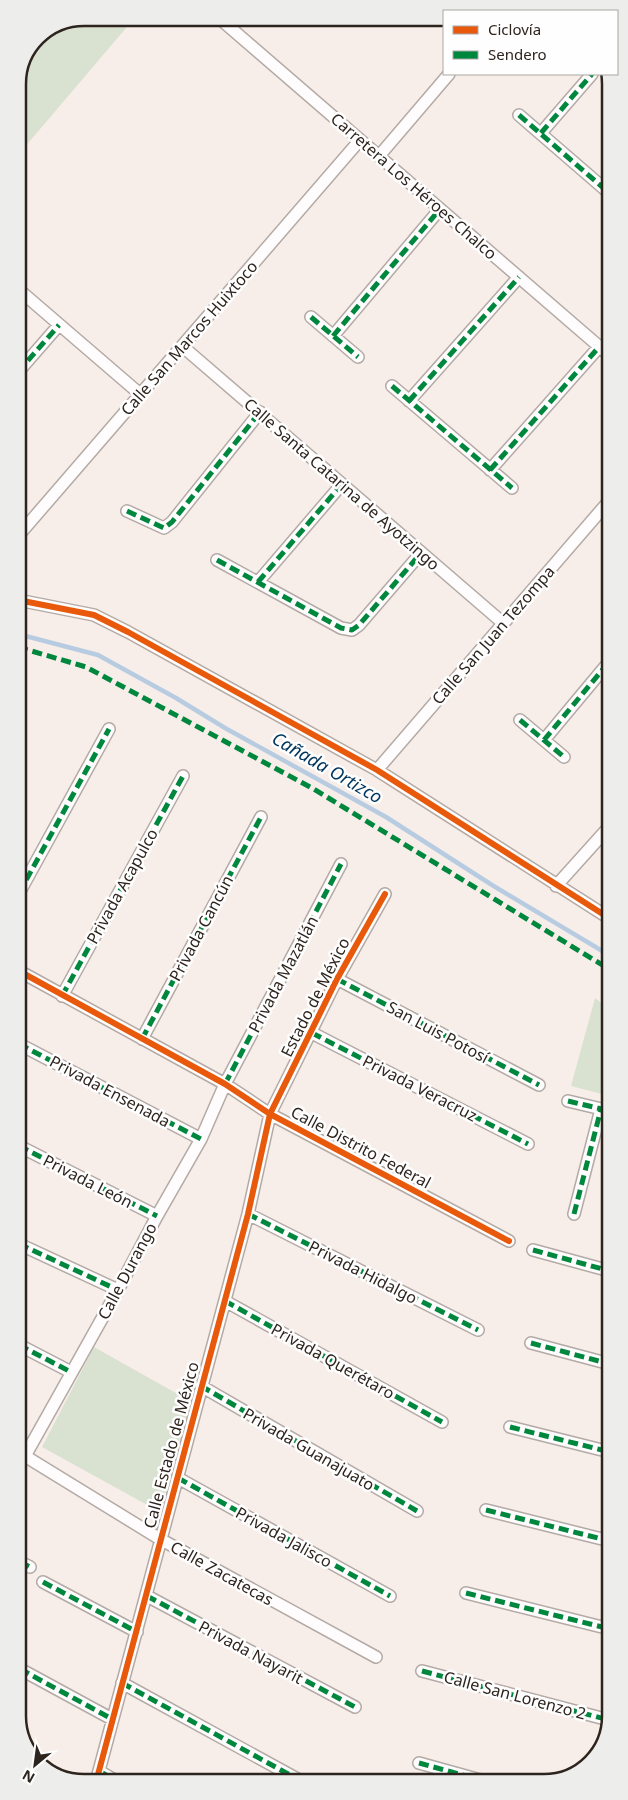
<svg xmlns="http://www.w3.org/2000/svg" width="628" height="1800" viewBox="0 0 628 1800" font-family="'Noto Sans',sans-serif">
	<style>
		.green { fill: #d9e1d1 }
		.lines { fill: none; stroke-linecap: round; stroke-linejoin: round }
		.stream { stroke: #b8cce1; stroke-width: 4.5 }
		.minor-casing { stroke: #b4aaa5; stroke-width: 14 }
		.minor { stroke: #fefcfc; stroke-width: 11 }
		.quiet { stroke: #00873e; stroke-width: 5; stroke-dasharray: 10 5; stroke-linecap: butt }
		.cycleway-casing { stroke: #fefefe; stroke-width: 9 }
		.cycleway { stroke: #e8590c; stroke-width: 6 }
		.labels { text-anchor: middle; stroke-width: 5; stroke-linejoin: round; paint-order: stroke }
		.street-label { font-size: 16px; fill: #2e241e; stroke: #fefefe }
		.water-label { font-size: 18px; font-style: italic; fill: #00355d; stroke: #fefefe }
		.rim { fill: none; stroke: #2e241e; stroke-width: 2.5 }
	</style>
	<rect width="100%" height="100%" fill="#f8eee9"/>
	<!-- green -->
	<path class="green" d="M84,18H128L132,21L18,155V80L37,37Z
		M595,998L609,1009L610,1096L571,1086Z
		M94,1347L190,1401L160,1512L42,1447Z"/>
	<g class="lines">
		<!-- stream -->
		<path class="stream" d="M18,634L98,655L176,698L225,728L386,817L492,885L609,955"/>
		<!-- minor casing -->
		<g class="minor-casing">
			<path id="minor" d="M219,18L609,355
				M519,115L608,192
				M541,133L592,74
				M379,156L449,74
				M18,289L140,394
				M311,317L358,357
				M333,336L440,209
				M182,346L503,623
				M18,372L59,325
				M392,386L512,488
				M409,401L519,277
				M490,470L599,347
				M127,511L164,528L172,522L260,412
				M18,536L360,140
				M217,560L341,628L352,630L359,625L421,553
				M258,582L342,484
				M18,600L94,615L128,632L377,770L609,918
				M520,720L564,757
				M544,740L609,662
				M377,770L609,501
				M556,886L609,827
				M19,893L109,729
				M19,971L225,1084L270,1114L509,1241
				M337,979L539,1085
				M62,996L183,776
				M312,1033L528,1144
				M142,1039L261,817
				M19,1044L201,1139
				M568,1101L610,1111
				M19,1146L157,1216
				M248,1214L478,1330
				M574,1214L601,1109
				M19,1244L118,1290
				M533,1250L610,1271
				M225,1301L442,1422
				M531,1343L610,1364
				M19,1345L71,1372
				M201,1386L417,1511
				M510,1427L610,1452
				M20,1453L160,1539L376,1657
				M25,1456L118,1290L157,1216L201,1139L225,1084L341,864
				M178,1478L390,1596
				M486,1510L610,1541
				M20,1562L30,1567
				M43,1582L137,1632
				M466,1593L610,1629
				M147,1596L355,1707
				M20,1669L112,1719
				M422,1671L609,1720
				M122,1683L301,1781
				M419,1763L484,1781
				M99,1771L118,1782
				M96,1782L248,1214L270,1114L337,979L385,894"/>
		</g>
		<!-- minor -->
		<use href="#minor" class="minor"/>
		<!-- quiet -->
		<path class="quiet" d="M519,115L608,192
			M541,133L592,74
			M311,317L358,357
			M333,336L440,209
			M18,372L59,325
			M392,386L512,488
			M409,401L519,277
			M490,470L599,347
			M127,511L164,528L172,522L260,412
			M217,560L341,628L352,630L359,625L421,553
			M258,582L342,484
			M18,647L86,667L312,788L609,969
			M520,720L564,757
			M544,740L609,662
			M19,893L109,729
			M337,979L539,1085
			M62,996L183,776
			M312,1033L528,1144
			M142,1039L261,817
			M19,1044L201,1139
			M225,1084L341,864
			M568,1101L610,1111
			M19,1146L157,1216
			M248,1214L478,1330
			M574,1214L601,1109
			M19,1244L118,1290
			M533,1250L610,1271
			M225,1301L442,1422
			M531,1343L610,1364
			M19,1345L71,1372
			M201,1386L417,1511
			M510,1427L610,1452
			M178,1478L390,1596
			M486,1510L610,1541
			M20,1562L30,1567
			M43,1582L137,1632
			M466,1593L610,1629
			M147,1596L355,1707
			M20,1669L112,1719
			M422,1671L609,1720
			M122,1683L301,1781
			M419,1763L484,1781
			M99,1771L118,1782"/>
		<!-- cycleway casing -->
		<g class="cycleway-casing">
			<path id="cycleway" d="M18,600L94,615L128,632L377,770L609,918
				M19,971L225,1084L270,1114L509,1241
				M96,1782L248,1214L270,1114L337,979L385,894"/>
		</g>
		<!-- cycleway -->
		<use href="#cycleway" class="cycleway"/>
	</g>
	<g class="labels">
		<!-- street labels -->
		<g class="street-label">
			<text transform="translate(414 186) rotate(41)" y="6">Carretera Los Héroes Chalco</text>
			<text transform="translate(189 338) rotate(-49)" y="6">Calle San Marcos Huixtoco</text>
			<text transform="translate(342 484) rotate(41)" y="6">Calle Santa Catarina de Ayotzingo</text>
			<text transform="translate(493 635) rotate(-49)" y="6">Calle San Juan Tezompa</text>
			<text transform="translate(122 886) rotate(-61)" y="6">Privada Acapulco</text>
			<text transform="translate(201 928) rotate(-62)" y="6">Privada Cancún</text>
			<text transform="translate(283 974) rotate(-62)" y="6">Privada Mazatlán</text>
			<text transform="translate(315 997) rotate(-63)" y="6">Estado de México</text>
			<text transform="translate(438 1032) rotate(28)" y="6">San Luis Potosí</text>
			<text transform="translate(420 1088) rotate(27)" y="6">Privada Veracruz</text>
			<text transform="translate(110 1091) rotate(28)" y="6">Privada Ensenada</text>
			<text transform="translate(361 1147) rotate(28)" y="6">Calle Distrito Federal</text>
			<text transform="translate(88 1181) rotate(27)" y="6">Privada León</text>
			<text transform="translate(127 1271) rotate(-62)" y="6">Calle Durango</text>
			<text transform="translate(363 1272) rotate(27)" y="6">Privada Hidalgo</text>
			<text transform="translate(333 1361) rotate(29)" y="6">Privada Querétaro</text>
			<text transform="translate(171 1445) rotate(-75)" y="6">Calle Estado de México</text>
			<text transform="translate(309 1449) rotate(30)" y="6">Privada Guanajuato</text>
			<text transform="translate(284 1537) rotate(29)" y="6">Privada Jalisco</text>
			<text transform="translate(222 1573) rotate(29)" y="6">Calle Zacatecas</text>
			<text transform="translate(251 1652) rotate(28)" y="6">Privada Nayarit</text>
			<text transform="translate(515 1695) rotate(15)" y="6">Calle San Lorenzo 2</text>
		</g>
		<!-- water labels -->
		<g class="water-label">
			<text transform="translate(327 768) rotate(30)" y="6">Cañada Ortizco</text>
		</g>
	</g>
	<!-- crop -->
	<path d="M0 0H628V1800H0ZM84 26H544A58 58 0 0 1 602 84V1716A58 58 0 0 1 544 1774H84A58 58 0 0 1 26 1716V84A58 58 0 0 1 84 26Z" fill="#ededec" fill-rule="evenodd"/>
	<path class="rim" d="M84 26H544A58 58 0 0 1 602 84V1716A58 58 0 0 1 544 1774H84A58 58 0 0 1 26 1716V84A58 58 0 0 1 84 26Z"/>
	<!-- legend -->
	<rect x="443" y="10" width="175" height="65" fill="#fefefe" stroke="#aba7a4"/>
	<rect x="453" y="26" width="25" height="8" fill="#e8590c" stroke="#aba7a4"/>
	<text x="488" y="35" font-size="15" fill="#2e241e">Ciclovía</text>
	<rect x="453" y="51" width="25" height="8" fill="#00873e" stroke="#aba7a4"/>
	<text x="488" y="60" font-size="15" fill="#2e241e">Sendero</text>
	<!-- north arrow -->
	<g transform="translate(35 1765) rotate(209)" stroke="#fefefe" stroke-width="4" paint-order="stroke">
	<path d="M0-4L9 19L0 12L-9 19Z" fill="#2e241e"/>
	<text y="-8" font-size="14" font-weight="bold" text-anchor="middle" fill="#2e241e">N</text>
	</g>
</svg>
